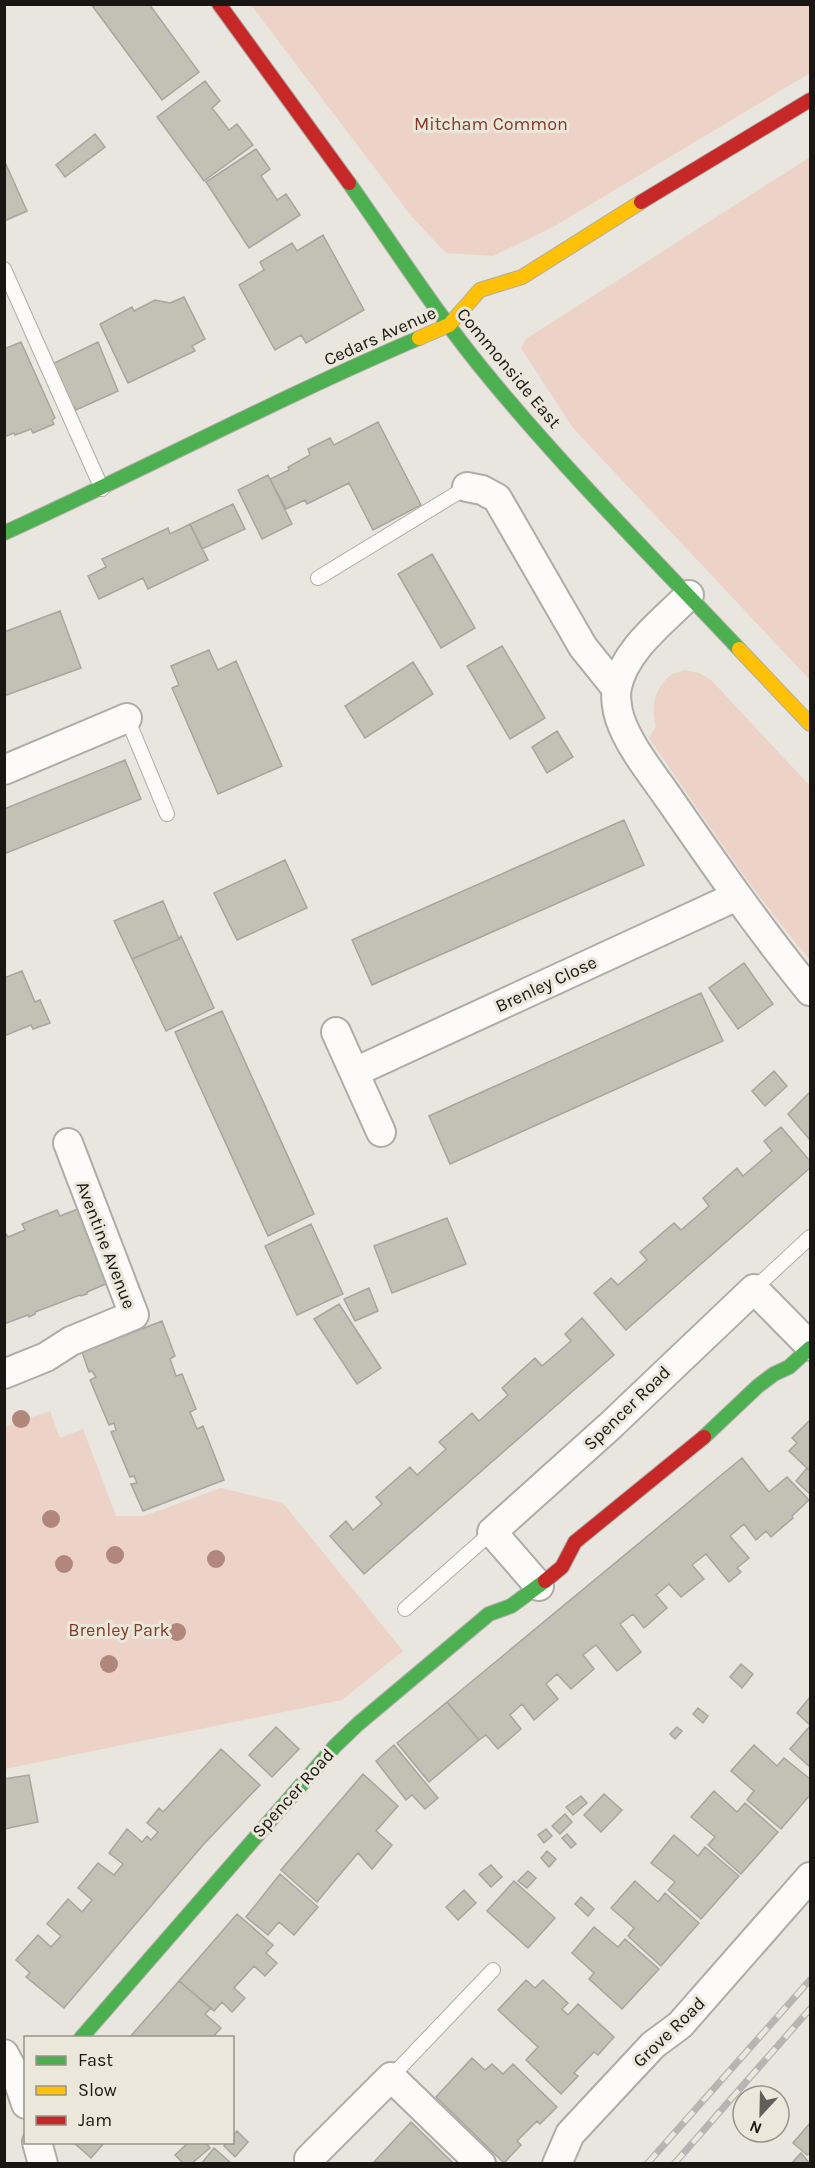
<svg xmlns="http://www.w3.org/2000/svg" width="815" height="2168" viewBox="0 0 815 2168" font-family="Karla,sans-serif">
	<style>
		.green { fill: #edd2c8 }
		.building { fill: #c1c1b4; stroke: #a6a5a0; stroke-width: 1.5 }
		.lines { fill: none; stroke-linecap: round; stroke-linejoin: round }
		.lane-casing { stroke: #aeaca7; stroke-width: 16 }
		.street-casing { stroke: #aeaca7; stroke-width: 32 }
		.fast-casing { stroke: #aeaca7; stroke-width: 16 }
		.slow-casing { stroke: #aeaca7; stroke-width: 16 }
		.jam-casing { stroke: #aeaca7; stroke-width: 16 }
		.lane { stroke: #fcfbfa; stroke-width: 14 }
		.street { stroke: #fcfbfa; stroke-width: 28 }
		.fast { stroke: #4caf50; stroke-width: 14 }
		.slow { stroke: #ffc107; stroke-width: 14 }
		.jam { stroke: #c62828; stroke-width: 14 }
		.rail-casing { stroke: #b5b5b3; stroke-width: 7 }
		.rail { stroke: #ece7db; stroke-width: 4.5; stroke-dasharray: 14; stroke-linecap: butt }
		.tree { fill: #b1877b }
		.labels { text-anchor: middle; stroke-width: 6; stroke-linejoin: round; paint-order: stroke }
		.park-label { font-size: 18px; fill: #843a29; stroke: #ece7db }
		.street-label { font-size: 18px; fill: #191713; stroke: #ece7db }
	</style>
	<rect width="100%" height="100%" fill="#e8e6df"/>
	<!-- green -->
	<path class="green" d="M251,5H810V73L553,227L493,256L446,253L412,217Z
		M810,157V680L573,428L521,348L526,339Z
		M684,670L700,673L712,681L810,786V960C751,891 701,813 649,738L656,726C650,709 655,687 670,676C673,673 679,672 684,670Z
		M50,1411L60,1438L83,1429L116,1516H144L221,1488L283,1503L403,1651L342,1700L5,1769V1427Z"/>
	<!-- building -->
	<path class="building" d="M91,4H149L199,72L162,100Z
		M205,81L220,101L212,108L229,130L237,124L253,145L204,181L157,117Z
		M95,134L105,147L65,177L56,165Z
		M256,149L270,169L261,176L277,200L286,194L300,215L249,248L206,182Z
		M4,160L27,211L4,221Z
		M323,235L364,310L306,343L301,335L275,350L239,285L264,270L260,262L292,243L297,251Z
		M184,297L205,339L192,346L195,351L128,383L100,324L132,307L134,311L155,300L170,303Z
		M21,342L55,418L52,420L54,424L33,433L31,429L15,435L14,433L4,437V349Z
		M98,342L118,391L76,410L75,407L72,408L52,364Z
		M378,422L421,505L373,530L349,483L307,504L305,500L286,509L270,479L289,470L288,467L310,455L308,449L330,438L334,445Z
		M268,475L292,524L262,539L238,490Z
		M233,504L245,529L202,549L190,524Z
		M190,524L208,560L148,589L143,578L99,599L88,576L106,567L102,559L168,528L170,534Z
		M432,554L475,628L441,648L398,574Z
		M60,611L81,668L4,696V632Z
		M502,646L545,718L510,739L467,666Z
		M209,650L218,670L236,661L282,766L218,794L172,688L179,685L171,666Z
		M413,662L433,694L365,738L345,706Z
		M557,731L573,757L547,773L532,747Z
		M125,760L141,799L4,854V809Z
		M624,820L644,865L372,985L352,940Z
		M285,860L307,908L237,940L214,893Z
		M163,901L179,939L132,959L114,921Z
		M181,936L214,1008L166,1031L132,959L179,939Z
		M744,963L773,1004L738,1029L709,988Z
		M22,971L35,1002L40,1000L50,1023L33,1029L31,1025L4,1036V978Z
		M701,993L723,1041L450,1164L429,1116Z
		M222,1011L314,1214L268,1236L175,1032Z
		M774,1071L787,1086L765,1106L752,1091Z
		M810,1092V1140L788,1114Z
		M781,1127L810,1161V1168L626,1330L594,1293L611,1278L618,1285L647,1260L640,1252L674,1223L681,1230L709,1206L703,1198L737,1168L743,1176L772,1151L764,1141Z
		M78,1209L108,1283L87,1292V1294L81,1296L80,1295L35,1312V1314L29,1317L28,1315L4,1324V1231L8,1237L25,1230L22,1224L57,1210L60,1216Z
		M447,1218L466,1264L392,1293L374,1246Z
		M311,1224L343,1294L297,1315L265,1246Z
		M369,1288L378,1311L355,1321L344,1299Z
		M339,1304L381,1368L357,1384L314,1319Z
		M582,1318L614,1355L364,1574L330,1536L346,1521L353,1530L382,1504L376,1497L410,1467L417,1475L446,1449L439,1442L472,1413L479,1421L508,1395L502,1388L535,1358L542,1366L571,1341L565,1334Z
		M162,1321L175,1356L170,1359L176,1376L182,1374L196,1409L190,1412L197,1429L203,1426L224,1480L143,1511L131,1484L137,1483L134,1476L130,1477L111,1432L116,1430L114,1423L109,1425L90,1380L96,1377L92,1371L89,1372L82,1352Z
		M810,1420V1471L789,1451L797,1443L792,1438Z
		M742,1458L769,1492L787,1477L809,1500L792,1516L793,1518L771,1537L766,1531L756,1540L744,1524L730,1536L749,1558L737,1568L741,1572L729,1582L706,1554L692,1565L704,1579L681,1597L669,1584L656,1595L667,1608L644,1628L633,1614L620,1624L641,1652L617,1671L596,1645L583,1655L594,1669L571,1689L557,1674L546,1684L558,1699L534,1720L522,1704L510,1715L521,1729L498,1749L486,1735L479,1740L447,1702Z
		M807,1468L810,1471V1494L796,1481Z
		M741,1664L753,1674L742,1688L730,1677Z
		M810,1697V1725L797,1713Z
		M447,1702L479,1740L429,1782L397,1743Z
		M698,1708L708,1716L703,1723L693,1714Z
		M810,1726V1767L790,1749Z
		M276,1727L299,1749L272,1777L249,1755Z
		M677,1727L682,1731L675,1739L670,1734Z
		M394,1745L438,1798L425,1809L412,1795L406,1800L376,1761Z
		M754,1745L777,1766L784,1758L810,1779V1795L781,1829L747,1800L754,1791L731,1771Z
		M221,1749L260,1785L203,1845L64,2008L26,1977L30,1973L16,1960L38,1935L51,1947L61,1936L47,1924L68,1899L82,1912L92,1900L78,1888L98,1863L114,1875L123,1864L109,1853L127,1829L142,1842L147,1836L151,1840L158,1832L147,1823L159,1808L163,1812Z
		M363,1774L398,1806L376,1831L392,1845L372,1869L358,1853L317,1902L281,1870Z
		M29,1775L38,1822L4,1829V1779Z
		M714,1791L737,1812L745,1803L778,1832L741,1874L708,1845L715,1837L691,1817Z
		M604,1794L622,1810L601,1832L584,1815Z
		M581,1796L587,1803L573,1815L566,1807Z
		M565,1814L572,1822L560,1834L552,1826Z
		M546,1829L552,1836L544,1843L538,1835Z
		M567,1834L576,1844L571,1848L562,1838Z
		M674,1835L698,1856L705,1847L739,1876L701,1919L668,1890L675,1882L651,1863Z
		M547,1851L556,1859L549,1867L541,1858Z
		M491,1865L502,1877L491,1887L479,1874Z
		M528,1871L536,1878L527,1888L518,1881Z
		M280,1874L318,1907L294,1935L279,1922L268,1935L246,1917Z
		M514,1881L555,1918L528,1948L487,1911Z
		M635,1881L658,1902L665,1893L699,1923L661,1966L628,1936L634,1928L611,1908Z
		M464,1890L476,1903L458,1920L446,1907Z
		M581,1897L594,1909L588,1916L575,1904Z
		M237,1914L273,1945L266,1953L277,1963L265,1976L254,1966L234,1988L245,1998L232,2012L222,2002L214,2011L179,1981Z
		M594,1927L618,1947L625,1939L659,1969L622,2009L589,1979L594,1973L572,1953Z
		M526,1980L535,1988L543,1980L568,2003L562,2009L568,2015L578,2004L614,2037L598,2055L594,2052L574,2073L578,2076L561,2094L526,2060L538,2047L498,2010Z
		M179,1981L211,2008L205,2014L221,2028L212,2038H129Z
		M472,2058L485,2070L492,2064L503,2074L513,2064L557,2107L540,2124L537,2121L517,2141L521,2145L504,2163L436,2097Z
		M411,2122L454,2164L374,2162Z
		M810,2123V2154L807,2155L793,2143Z
		M237,2131L248,2142L235,2157L224,2146L227,2142H232V2136Z
		M73,2142H105L91,2158Z
		M189,2142H205L210,2148L191,2164H184L175,2155Z
		M214,2148L232,2164H201Z
		M801,2153L810,2164H791Z"/>
	<g class="lines">
		<!-- lane casing -->
		<g class="lane-casing">
			<path id="lane" d="M4,269L102,489
				M318,578L467,487
				M127,718L167,814
				M754,1289L810,1237
				M405,1609L492,1532
				M391,2077L493,1970"/>
		</g>
		<!-- street casing -->
		<g class="street-casing">
			<path id="street" d="M467,487L482,490L497,498L583,647L616,688
				M689,595C664,621 625,649 617,687C615,696 617,710 620,719C630,748 653,775 670,800C715,865 760,930 810,991
				M4,770L127,718
				M336,1032L381,1132
				M355,1072L737,896
				M4,1374L46,1357L71,1341L134,1315L68,1143
				M539,1586L492,1532L610,1426L754,1289L810,1346
				M4,2054L18,2080L26,2104
				M37,2142L43,2164
				M309,2159L391,2077L481,2164
				M557,2164L570,2134L653,2045L680,2025L810,1877"/>
		</g>
		<!-- fast casing -->
		<g class="fast-casing">
			<path id="fast" d="M349,183C396,250 440,319 493,382C570,475 656,561 739,649
				M4,533C143,470 278,398 419,338
				M704,1437L758,1386L774,1374L789,1367L810,1348
				M81,2038L335,1746L358,1724L489,1614L511,1606L545,1581"/>
		</g>
		<!-- slow casing -->
		<g class="slow-casing">
			<path id="slow" d="M419,338L449,325L480,290L522,277L641,202
				M739,649L810,724"/>
		</g>
		<!-- jam casing -->
		<g class="jam-casing">
			<path id="jam" d="M219,4L349,183
				M641,202L810,100
				M545,1581L562,1567L575,1542L704,1437"/>
		</g>
		<!-- lane -->
		<use href="#lane" class="lane"/>
		<!-- street -->
		<use href="#street" class="street"/>
		<!-- fast -->
		<use href="#fast" class="fast"/>
		<!-- slow -->
		<use href="#slow" class="slow"/>
		<!-- jam -->
		<use href="#jam" class="jam"/>
		<!-- rail casing -->
		<g class="rail-casing">
			<path id="rail" d="M647,2164L810,1980
				M674,2164L810,2009"/>
		</g>
		<!-- rail -->
		<use href="#rail" class="rail"/>
	</g>
	<!-- trees -->
	<g class="tree">
		<circle cx="21" cy="1419" r="9"/>
		<circle cx="51" cy="1519" r="9"/>
		<circle cx="115" cy="1555" r="9"/>
		<circle cx="216" cy="1559" r="9"/>
		<circle cx="64" cy="1564" r="9"/>
		<circle cx="177" cy="1632" r="9"/>
		<circle cx="109" cy="1664" r="9"/>
	</g>
	<g class="labels">
		<!-- park labels -->
		<g class="park-label">
			<text x="491" y="130">Mitcham Common</text>
			<text x="119" y="1636">Brenley Park</text>
		</g>
		<!-- street labels -->
		<g class="street-label">
			<text transform="translate(380 336) rotate(-24)" y="6">Cedars Avenue</text>
			<text transform="translate(509 368) rotate(50)" y="6">Commonside East</text>
			<text transform="translate(546 984) rotate(-25)" y="6">Brenley Close</text>
			<text transform="translate(106 1245) rotate(69)" y="6">Aventine Avenue</text>
			<text transform="translate(627 1408) rotate(-44)" y="6">Spencer Road</text>
			<text transform="translate(293 1793) rotate(-48)" y="6">Spencer Road</text>
			<text transform="translate(669 2032) rotate(-44)" y="6">Grove Road</text>
		</g>
	</g>
	<!-- border -->
	<rect width="815" height="2168" fill="none" stroke="#191713" stroke-width="12"/>
	<!-- legend -->
	<rect x="24" y="2036" width="210" height="108" fill="#ece7db" stroke="#98948b" stroke-width="1.5"/>
	<rect x="36" y="2056" width="30" height="9" fill="#4caf50" stroke="#98948b" stroke-width="1.5"/>
	<text x="78" y="2066" font-size="18" fill="#191713">Fast</text>
	<rect x="36" y="2086" width="30" height="9" fill="#ffc107" stroke="#98948b" stroke-width="1.5"/>
	<text x="78" y="2096" font-size="18" fill="#191713">Slow</text>
	<rect x="36" y="2116" width="30" height="9" fill="#c62828" stroke="#98948b" stroke-width="1.5"/>
	<text x="78" y="2126" font-size="18" fill="#191713">Jam</text>
	<!-- north arrow -->
	<g transform="translate(761 2114) rotate(202)"><circle r="28" fill="#ece7db" stroke="#98948b" stroke-width="1.5"/>
	<path d="M0-4.5L10 22L0 15L-10 22Z" fill="#615f5a"/>
	<text y="-9" font-size="16" font-weight="bold" text-anchor="middle" fill="#191713">N</text>
	</g>
</svg>
